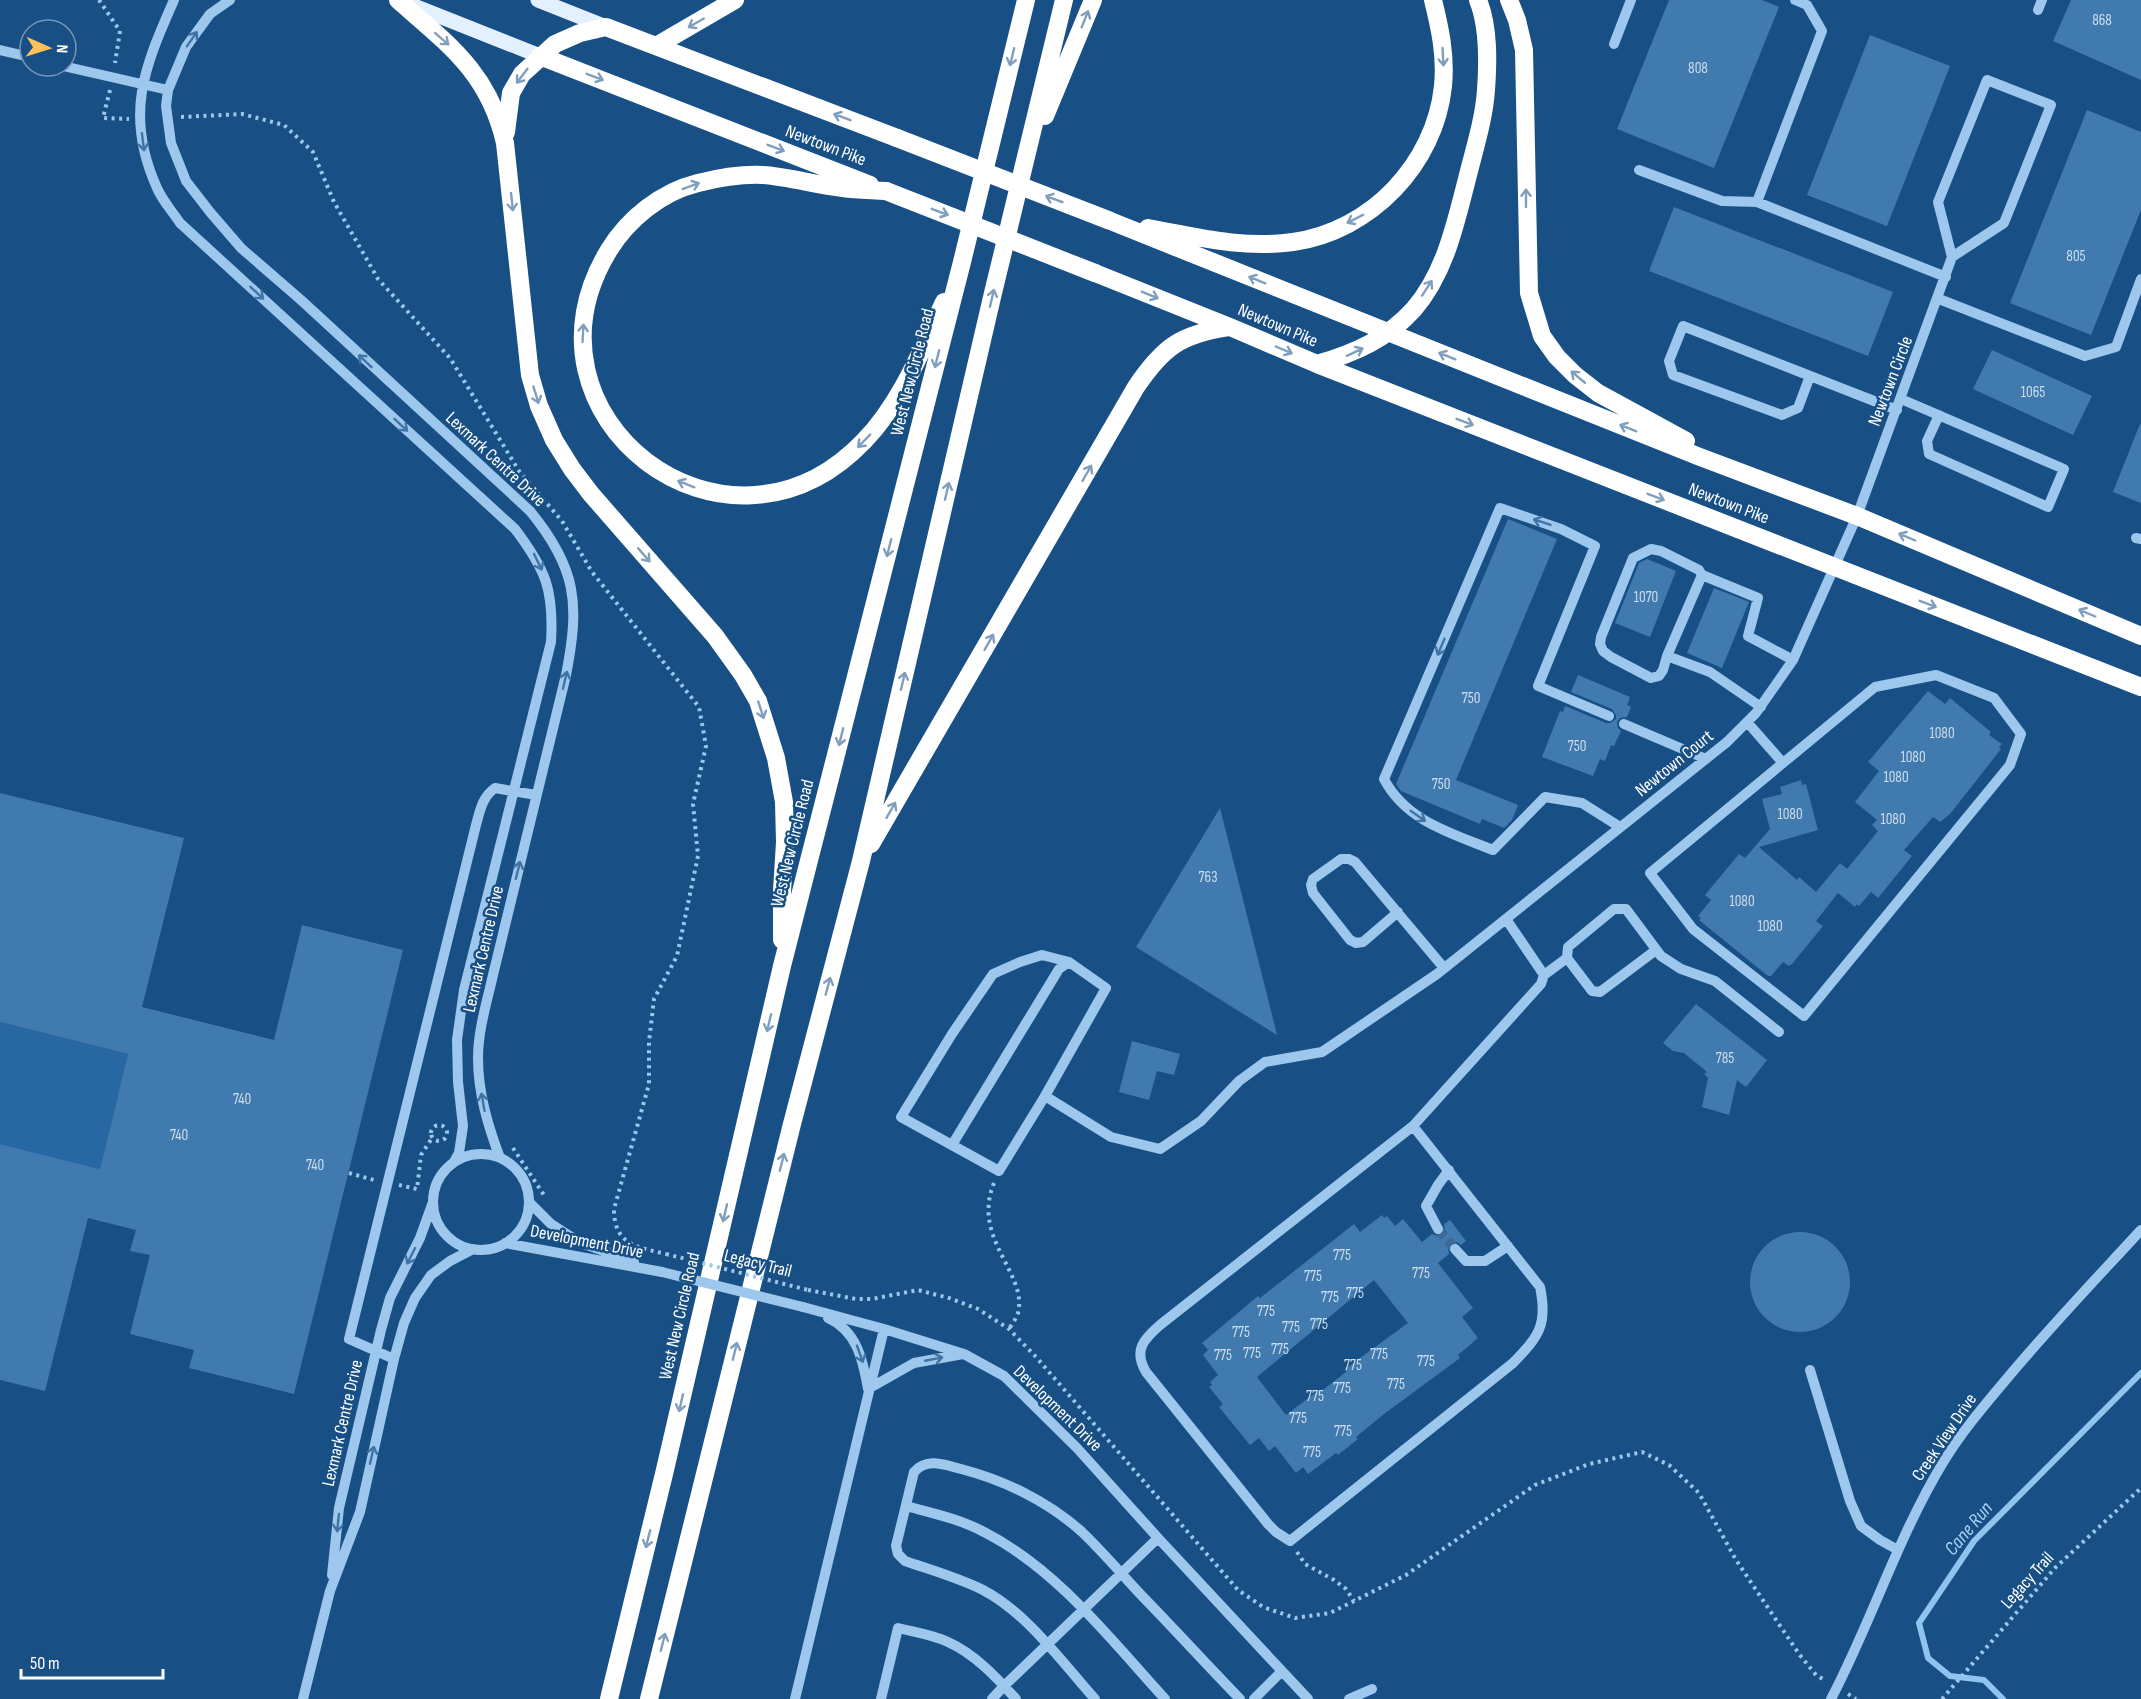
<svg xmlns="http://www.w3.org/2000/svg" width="2141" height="1699" viewBox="0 0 2141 1699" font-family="'Sofia Sans Condensed',sans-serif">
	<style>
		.green { fill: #2768a3 }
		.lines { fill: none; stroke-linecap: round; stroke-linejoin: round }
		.stream { stroke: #90c4ef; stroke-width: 6 }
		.building { fill: #407aaf; fill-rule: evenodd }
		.minor-tunnel { stroke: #3b6a97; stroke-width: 10; stroke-dasharray: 10 5; stroke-linecap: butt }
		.path { stroke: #9dc7ed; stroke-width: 4; stroke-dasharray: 3 4.5; stroke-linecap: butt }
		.minor { stroke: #9dc7ed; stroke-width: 10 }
		.major { stroke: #e3f0ff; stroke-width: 15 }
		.highway { stroke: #fff; stroke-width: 18 }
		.path-bridge { stroke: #9dc7ed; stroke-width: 4; stroke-dasharray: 3 4.5; stroke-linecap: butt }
		.minor-bridge { stroke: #9dc7ed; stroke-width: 10 }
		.highway-bridge { stroke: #fff; stroke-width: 18 }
		.oneway { stroke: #809fbc }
		.oneway2 { stroke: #4074a4 }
		.labels { text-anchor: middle; stroke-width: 5; stroke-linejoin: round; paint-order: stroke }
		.number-label { font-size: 15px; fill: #cfdeeb }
		.street-label { font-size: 18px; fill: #fff; stroke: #185085 }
		.water-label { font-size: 20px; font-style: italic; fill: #a9d1f4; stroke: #185085 }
	</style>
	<rect width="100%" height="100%" fill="#185085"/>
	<!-- green -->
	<path class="green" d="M0,1022L128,1054L100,1169L0,1144Z"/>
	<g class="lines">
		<!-- stream -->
		<path class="stream" d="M2003,1699L1984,1680L1950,1676L1928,1658L1919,1623L1974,1541L2141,1373"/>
	</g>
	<!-- building -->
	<path class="building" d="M1669,0H1762L1779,7L1714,168L1617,129Z
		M2071,0H2141V80L2053,41Z
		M1870,35L1950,66L1887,226L1807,195Z
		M2087,110L2141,132V210L2091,335L2010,303Z
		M1674,207L1893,292L1868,356L1649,271Z
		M1992,350L2092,396L2073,435L1973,389Z
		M2140,424L2141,425V503L2113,492Z
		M1508,519L1557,539L1456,780L1518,805L1512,820L1504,828L1482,819L1480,824L1401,791L1396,784Z
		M1647,559L1676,571L1650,637L1615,623L1639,563Z
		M1714,588L1749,602L1722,668L1687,653Z
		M1578,675L1630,697L1627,705L1631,707L1627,717L1620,718L1617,722L1618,728L1621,731L1614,746L1611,745L1605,761L1600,759L1593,776L1542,757L1560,711L1563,712L1565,706L1606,723H1610L1616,719V715L1612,709L1571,692Z
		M1928,691L1945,704L1950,698L1991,732L1989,735L2002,744L1999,747L2001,749L1950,814L1940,822L1933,817L1904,850L1912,856L1878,898L1871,892L1859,906L1857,904L1855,907L1838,893L1816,921L1823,926L1792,964L1789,966L1783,962L1771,976H1768L1699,920L1701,918L1698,916L1711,900L1705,895L1739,854L1745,858L1770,829L1762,799L1782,794L1780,787L1801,780L1802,785L1806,784L1818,830L1759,847L1797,880L1799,877L1816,892L1840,863L1847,869L1878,831L1872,825L1877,820L1855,802L1879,771L1868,762Z
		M0,793L184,838L142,1007L274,1040L302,925L403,950L294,1394L189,1368L194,1350L130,1334L150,1255L130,1251L136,1230L88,1218L45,1391L0,1380V1144L100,1169L128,1054L0,1022Z
		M1220,808L1272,1015L1277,1035L1136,947Z
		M1696,1004L1767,1060L1746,1087L1737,1080L1729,1115L1702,1107L1708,1078L1704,1074L1707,1072L1684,1053L1673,1051L1663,1043Z
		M1132,1041L1180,1054L1174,1075L1157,1071L1149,1100L1119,1092Z
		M1382,1215L1384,1218L1387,1216L1395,1226L1403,1219L1422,1242L1432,1234L1437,1236L1442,1235L1445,1230L1444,1224L1450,1220L1466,1241L1461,1245L1457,1242L1450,1243L1448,1247L1449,1254L1438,1263L1473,1308L1462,1317L1478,1338L1458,1355L1460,1358L1384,1414L1356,1437L1358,1439L1338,1455L1336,1453L1308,1474L1303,1467L1296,1473L1275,1446L1269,1451L1259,1438L1250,1445L1219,1407L1223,1404L1209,1387L1212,1385L1210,1382L1218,1375L1203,1355L1208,1350L1202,1343L1258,1296L1260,1298L1354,1224L1360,1232ZM1374,1280L1408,1323L1345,1369L1346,1372L1320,1392L1319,1390L1286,1415L1257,1377Z
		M1750 1282a50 50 0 1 1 100 0a50 50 0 1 1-100 0Z"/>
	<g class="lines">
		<!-- minor-tunnel -->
		<path class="minor-tunnel" d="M1438,1229L1455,1249"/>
		<!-- path -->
		<path class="path" d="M99,0L120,31L115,63
			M110,90L103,118L129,119
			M181,117L242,114L284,125L313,152L334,202L378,279L450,358L519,471L562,521L592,572L699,707L706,746L693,804L698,856L677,956L654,999L649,1042V1084L614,1209C614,1245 637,1247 666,1254
			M431 1133a8 8 0 1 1 16 0a8 8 0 1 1-16 0Z
			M513,1148L544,1195
			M349,1173L374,1180
			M994,1183C971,1239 1028,1273 1018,1313C1016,1319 1012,1324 1009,1329
			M399,1185L417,1189L421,1155L432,1138
			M808,1290L856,1299H872L918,1290L949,1298L978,1309L1009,1329L1036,1357L1238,1590L1263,1607L1295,1618L1330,1613L1406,1575L1535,1485L1589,1464L1642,1452L1669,1465L1699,1493L1736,1560L1799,1654L1816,1675L1826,1681
			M1297,1552L1305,1564L1334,1580L1346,1589L1354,1601
			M1848,1694L1856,1699
			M1942,1699L2055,1568L2141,1488"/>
		<!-- minor -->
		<path class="minor" d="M174,0C144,68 124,115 157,188C162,200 172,211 180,223L515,529C546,570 554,590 551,642L464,990L457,1040L458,1082L463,1126L459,1153L454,1162
			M230,0L210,14L191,40L186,47L168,90L166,106L171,143L186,181L210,212L241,248L301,300L530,511C577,568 580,604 566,675L493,975C487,1002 478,1030 478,1058C478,1093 488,1126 500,1158
			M2038,10L2042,0
			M1614,44L1631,0
			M0,50L30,57
			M63,66L168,90
			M1987,80L2051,105L2004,223L1952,257L1938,202Z
			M1639,170L1722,201L1757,202L1946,277
			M1757,202L1822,31L1807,5L1795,0
			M1939,299L2085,356L2116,347L2141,279
			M1810,376L1798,408L1782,415L1673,375L1669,361L1683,326L1897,410
			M1901,399L2064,469L2048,507L1929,454L1927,441L1939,415
			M2136,538L2141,539
			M1667,656L1663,670L1659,676L1651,678L1611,657L1603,651L1600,644L1601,637L1633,558L1651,549L1661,551L1699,570L1702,575
			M1761,707L1710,672L1667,656L1702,575L1758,598L1748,636L1793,660
			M1609,716L1538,686L1595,546L1561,529L1500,508L1384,779C1406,821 1451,833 1493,850L1545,797L1582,803L1620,827
			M1747,722L1783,763L1875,687L1936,675L1994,698L2021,734L2010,765L1804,1016L1693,929L1650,873L1783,763
			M1624,724L1706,759
			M1398,912L1363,942L1356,943L1350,940L1313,893L1311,885L1313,879L1341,859H1349L1355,862L1444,968
			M1656,950L1600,992L1592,991L1567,958L1568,947L1614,909H1626L1661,956L1681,969L1715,981L1779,1032
			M1042,955L1069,962L1106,988L1045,1096L999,1171L901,1117L952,1034L993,974L1020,962Z
			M1544,975L1567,958
			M1045,1096L1111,1137L1160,1149L1201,1121L1239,1081L1265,1062L1322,1052L1437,974L1727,742L1756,713L1793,660L1857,516L1952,257
			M1413,1126L1540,1287C1548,1325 1539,1336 1513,1363L1290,1541L1276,1532L1268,1524L1146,1372C1133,1350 1144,1339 1160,1325L1413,1126L1541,984L1544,975L1506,919
			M952,1145L1059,969L1069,962
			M433 1202a48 48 0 1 1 96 0a48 48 0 1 1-96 0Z
			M529,1202L551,1224L579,1242L634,1262
			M1438,1229L1426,1206L1438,1185L1449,1170
			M505,1243L662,1272
			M1455,1249L1466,1261H1485L1508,1246
			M803,1307L884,1329L964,1354L1004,1376L1077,1448L1158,1538L1308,1699
			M828,1318C857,1331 863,1360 868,1389L914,1363L963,1354
			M394,1359L349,1339L476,825C480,811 482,797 495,788L536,795
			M1810,1370L1850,1501L1861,1526L1880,1540L1898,1550
			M906,1506C932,1513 960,1519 984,1532C1057,1569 1111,1640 1165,1699
			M332,1575L339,1508L381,1330L390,1298L420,1238L433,1202
			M303,1699L330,1591L360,1512L394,1359L404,1323L415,1298L431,1275L450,1261L473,1249
			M795,1699L884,1329
			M881,1699L898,1628C914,1632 933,1635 948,1642C975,1654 997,1678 1016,1699
			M992,1699L1004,1686L1158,1538
			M1095,1699C1062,1662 1027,1613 983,1590C959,1578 931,1570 905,1561L898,1554L896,1546L914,1472C927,1457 945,1465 961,1469C1004,1480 1049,1502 1082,1532C1104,1553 1124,1577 1145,1599C1177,1632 1208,1666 1240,1699
			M1254,1699L1282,1671
			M1349,1699L1372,1689
			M1831,1699C1872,1621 1898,1536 1944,1461C1961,1433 1983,1407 2004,1382C2048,1329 2095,1280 2141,1230"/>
		<!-- major -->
		<path class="major" d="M538,0L606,27
			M404,2L540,56"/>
		<!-- highway -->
		<path class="highway" d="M398,0C449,45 489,73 505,143L530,375L539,406L554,440L572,469L591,494L715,636L743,675L758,701L776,758L784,802L785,842L782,891V940
			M1509,0L1517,20L1524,50L1529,293L1542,336L1557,357L1575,375L1598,393L1686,441
			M656,46L735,0
			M540,56L870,185
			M1045,116L1093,0
			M506,132L511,93L522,74L555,44L580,33L606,27L897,138
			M886,191C872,190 857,190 843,188C816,185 790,177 763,175C742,174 718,178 698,183C661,192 628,219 609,250C507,416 726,585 864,441C901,403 922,349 944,302
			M1108,220L1700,457L1857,516L2141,636
			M1148,228C1197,237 1243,249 1293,242C1371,231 1435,164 1443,86C1446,56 1440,28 1433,0
			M1095,273L1230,327L1317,364L2141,687
			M1317,364C1355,353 1387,339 1414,309C1446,272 1456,221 1468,175C1475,147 1484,119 1486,90C1488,62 1489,27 1478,0
			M871,844L1136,387C1163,347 1181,334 1229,327
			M609,1699L664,1474L782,966L962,262L1026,0
			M649,1699L792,1124L861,861L993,293L1064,0"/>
		<!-- path-bridge -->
		<path class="path-bridge" d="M666,1254L808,1290"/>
		<!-- minor-bridge -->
		<path class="minor-bridge" d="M662,1272L803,1307"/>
		<!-- highway-bridge -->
		<path class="highway-bridge" d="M897,138L1108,220
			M886,191L1095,273"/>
	</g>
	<!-- one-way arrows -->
	<defs><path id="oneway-shaft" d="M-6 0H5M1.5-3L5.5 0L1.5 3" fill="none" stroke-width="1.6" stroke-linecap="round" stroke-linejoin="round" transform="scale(1.5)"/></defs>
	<g class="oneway">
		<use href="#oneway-shaft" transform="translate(1085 19) rotate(-68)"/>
		<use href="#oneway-shaft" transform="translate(696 23) rotate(150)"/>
		<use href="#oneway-shaft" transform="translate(442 39) rotate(41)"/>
		<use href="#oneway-shaft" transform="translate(1012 57) rotate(104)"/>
		<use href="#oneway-shaft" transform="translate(1443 57) rotate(87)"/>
		<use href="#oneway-shaft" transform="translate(522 76) rotate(127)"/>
		<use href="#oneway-shaft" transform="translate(595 77) rotate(21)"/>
		<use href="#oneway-shaft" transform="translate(842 117) rotate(-159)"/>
		<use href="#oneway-shaft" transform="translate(776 148) rotate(21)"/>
		<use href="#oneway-shaft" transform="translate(691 186) rotate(-20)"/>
		<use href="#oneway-shaft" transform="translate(1526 198) rotate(-90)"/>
		<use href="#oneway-shaft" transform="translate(1054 199) rotate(-159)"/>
		<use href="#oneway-shaft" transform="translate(512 202) rotate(84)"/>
		<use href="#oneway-shaft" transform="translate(940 212) rotate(21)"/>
		<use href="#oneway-shaft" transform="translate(1355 219) rotate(153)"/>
		<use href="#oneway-shaft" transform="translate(1257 280) rotate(-158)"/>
		<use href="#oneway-shaft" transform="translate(1427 288) rotate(-57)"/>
		<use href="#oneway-shaft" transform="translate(1150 295) rotate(22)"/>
		<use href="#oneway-shaft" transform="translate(992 298) rotate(-77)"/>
		<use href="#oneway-shaft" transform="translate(583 333) rotate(-87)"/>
		<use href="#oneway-shaft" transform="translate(1284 350) rotate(23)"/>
		<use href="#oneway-shaft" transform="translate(1355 352) rotate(-25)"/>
		<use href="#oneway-shaft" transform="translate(1447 356) rotate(-158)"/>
		<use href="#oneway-shaft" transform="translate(937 359) rotate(104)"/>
		<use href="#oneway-shaft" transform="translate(1578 377) rotate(-140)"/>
		<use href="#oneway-shaft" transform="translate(536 395) rotate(73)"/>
		<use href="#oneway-shaft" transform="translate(1465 422) rotate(21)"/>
		<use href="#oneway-shaft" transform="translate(1628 428) rotate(-158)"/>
		<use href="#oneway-shaft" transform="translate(864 441) rotate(134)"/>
		<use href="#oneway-shaft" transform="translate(1087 473) rotate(-60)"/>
		<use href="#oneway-shaft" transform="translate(686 484) rotate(-158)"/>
		<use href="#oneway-shaft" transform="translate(947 491) rotate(-77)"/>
		<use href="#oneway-shaft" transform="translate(1656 497) rotate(21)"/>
		<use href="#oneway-shaft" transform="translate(1907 537) rotate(-157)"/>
		<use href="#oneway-shaft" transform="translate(889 548) rotate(104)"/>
		<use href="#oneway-shaft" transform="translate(644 555) rotate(49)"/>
		<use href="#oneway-shaft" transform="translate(1928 604) rotate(21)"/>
		<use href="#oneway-shaft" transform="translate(2087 613) rotate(-157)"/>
		<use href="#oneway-shaft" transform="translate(989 642) rotate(-60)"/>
		<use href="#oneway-shaft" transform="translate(903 681) rotate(-77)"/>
		<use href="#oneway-shaft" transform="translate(761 710) rotate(72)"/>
		<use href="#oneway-shaft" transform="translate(841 737) rotate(104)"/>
		<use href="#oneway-shaft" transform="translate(891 810) rotate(-60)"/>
		<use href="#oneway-shaft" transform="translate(828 986) rotate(-75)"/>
		<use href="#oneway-shaft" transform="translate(769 1023) rotate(103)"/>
		<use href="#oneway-shaft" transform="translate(782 1162) rotate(-76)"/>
		<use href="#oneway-shaft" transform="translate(725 1213) rotate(103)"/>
		<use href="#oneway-shaft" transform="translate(735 1351) rotate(-76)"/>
		<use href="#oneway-shaft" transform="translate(681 1403) rotate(103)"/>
		<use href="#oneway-shaft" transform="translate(648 1539) rotate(104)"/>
		<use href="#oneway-shaft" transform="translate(663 1642) rotate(-76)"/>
	</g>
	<g class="oneway2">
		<use href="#oneway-shaft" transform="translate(192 39) rotate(-55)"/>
		<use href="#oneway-shaft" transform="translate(143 142) rotate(83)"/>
		<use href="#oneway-shaft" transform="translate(257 293) rotate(43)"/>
		<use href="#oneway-shaft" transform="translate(365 361) rotate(-137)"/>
		<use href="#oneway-shaft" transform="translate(401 425) rotate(43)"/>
		<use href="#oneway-shaft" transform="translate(1542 522) rotate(-162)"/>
		<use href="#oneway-shaft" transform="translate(538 562) rotate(64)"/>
		<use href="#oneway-shaft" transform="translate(1441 647) rotate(113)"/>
		<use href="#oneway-shaft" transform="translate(565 680) rotate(-77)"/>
		<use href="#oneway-shaft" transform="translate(1418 816) rotate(35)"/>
		<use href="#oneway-shaft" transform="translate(518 870) rotate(-76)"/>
		<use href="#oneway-shaft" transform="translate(483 1102) rotate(-100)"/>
		<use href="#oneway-shaft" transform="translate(411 1256) rotate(117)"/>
		<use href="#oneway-shaft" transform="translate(860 1354) rotate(70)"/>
		<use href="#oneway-shaft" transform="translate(934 1359) rotate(-11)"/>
		<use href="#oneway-shaft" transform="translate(372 1455) rotate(-77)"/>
		<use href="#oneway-shaft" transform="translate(338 1523) rotate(96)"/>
	</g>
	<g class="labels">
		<!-- number labels -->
		<g class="number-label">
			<text x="2102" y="25">868</text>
			<text x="1698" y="73">808</text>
			<text x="2076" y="261">805</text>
			<text x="2033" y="397">1065</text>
			<text x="1646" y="602">1070</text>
			<text x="1471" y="703">750</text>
			<text x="1942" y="738">1080</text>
			<text x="1577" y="751">750</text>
			<text x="1913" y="762">1080</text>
			<text x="1896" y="782">1080</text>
			<text x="1441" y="789">750</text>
			<text x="1790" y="819">1080</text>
			<text x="1893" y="824">1080</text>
			<text x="1208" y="882">763</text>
			<text x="1742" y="906">1080</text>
			<text x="1770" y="931">1080</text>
			<text x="1725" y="1063">785</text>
			<text x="242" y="1104">740</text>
			<text x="179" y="1140">740</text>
			<text x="315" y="1170">740</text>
			<text x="1342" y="1260">775</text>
			<text x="1421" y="1278">775</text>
			<text x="1313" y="1281">775</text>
			<text x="1355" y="1298">775</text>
			<text x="1330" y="1302">775</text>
			<text x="1266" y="1316">775</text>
			<text x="1319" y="1329">775</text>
			<text x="1291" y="1332">775</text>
			<text x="1241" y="1337">775</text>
			<text x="1280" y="1354">775</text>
			<text x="1252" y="1358">775</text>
			<text x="1379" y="1359">775</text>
			<text x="1223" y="1360">775</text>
			<text x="1426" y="1366">775</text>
			<text x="1353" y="1370">775</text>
			<text x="1396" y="1389">775</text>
			<text x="1342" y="1393">775</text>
			<text x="1315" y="1401">775</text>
			<text x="1298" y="1423">775</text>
			<text x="1343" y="1436">775</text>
			<text x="1312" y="1457">775</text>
		</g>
		<!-- street labels -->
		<g class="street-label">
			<text transform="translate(826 145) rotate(21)" y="6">Newtown Pike</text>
			<text transform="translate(1278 325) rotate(23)" y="6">Newtown Pike</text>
			<text transform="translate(912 372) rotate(-76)" y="6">West New Circle Road</text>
			<text transform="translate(1890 381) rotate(-69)" y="6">Newtown Circle</text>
			<text transform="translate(496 459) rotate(43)" y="6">Lexmark Centre Drive</text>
			<text transform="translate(1729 503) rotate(21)" y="6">Newtown Pike</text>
			<text transform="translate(1674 763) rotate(-39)" y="6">Newtown Court</text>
			<text transform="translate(792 843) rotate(-76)" y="6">West New Circle Road</text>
			<text transform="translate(483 949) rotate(-77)" y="6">Lexmark Centre Drive</text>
			<text transform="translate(587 1241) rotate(11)" y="6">Development Drive</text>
			<text transform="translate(758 1263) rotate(14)" y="6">Legacy Trail</text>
			<text transform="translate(679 1316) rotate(-77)" y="6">West New Circle Road</text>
			<text transform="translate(1058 1408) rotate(44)" y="6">Development Drive</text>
			<text transform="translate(342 1423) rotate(-77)" y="6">Lexmark Centre Drive</text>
			<text transform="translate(1944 1437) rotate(-56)" y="6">Creek View Drive</text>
			<text transform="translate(2027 1580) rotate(-48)" y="6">Legacy Trail</text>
		</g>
		<!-- water labels -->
		<g class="water-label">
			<text transform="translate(1968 1528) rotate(-50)" y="7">Cane Run</text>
		</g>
	</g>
	<!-- north arrow -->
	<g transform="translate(48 48) rotate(93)"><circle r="28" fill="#185085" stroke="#7496b6" stroke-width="1.5"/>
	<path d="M0-4.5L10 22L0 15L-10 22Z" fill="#ffc259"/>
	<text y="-9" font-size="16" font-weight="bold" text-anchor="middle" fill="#ffffff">N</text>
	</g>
	<!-- scale -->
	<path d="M21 1669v9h142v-9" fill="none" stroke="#ffffff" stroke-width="3"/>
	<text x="30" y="1669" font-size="18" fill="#ffffff" stroke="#185085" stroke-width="4.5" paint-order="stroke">50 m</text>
</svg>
